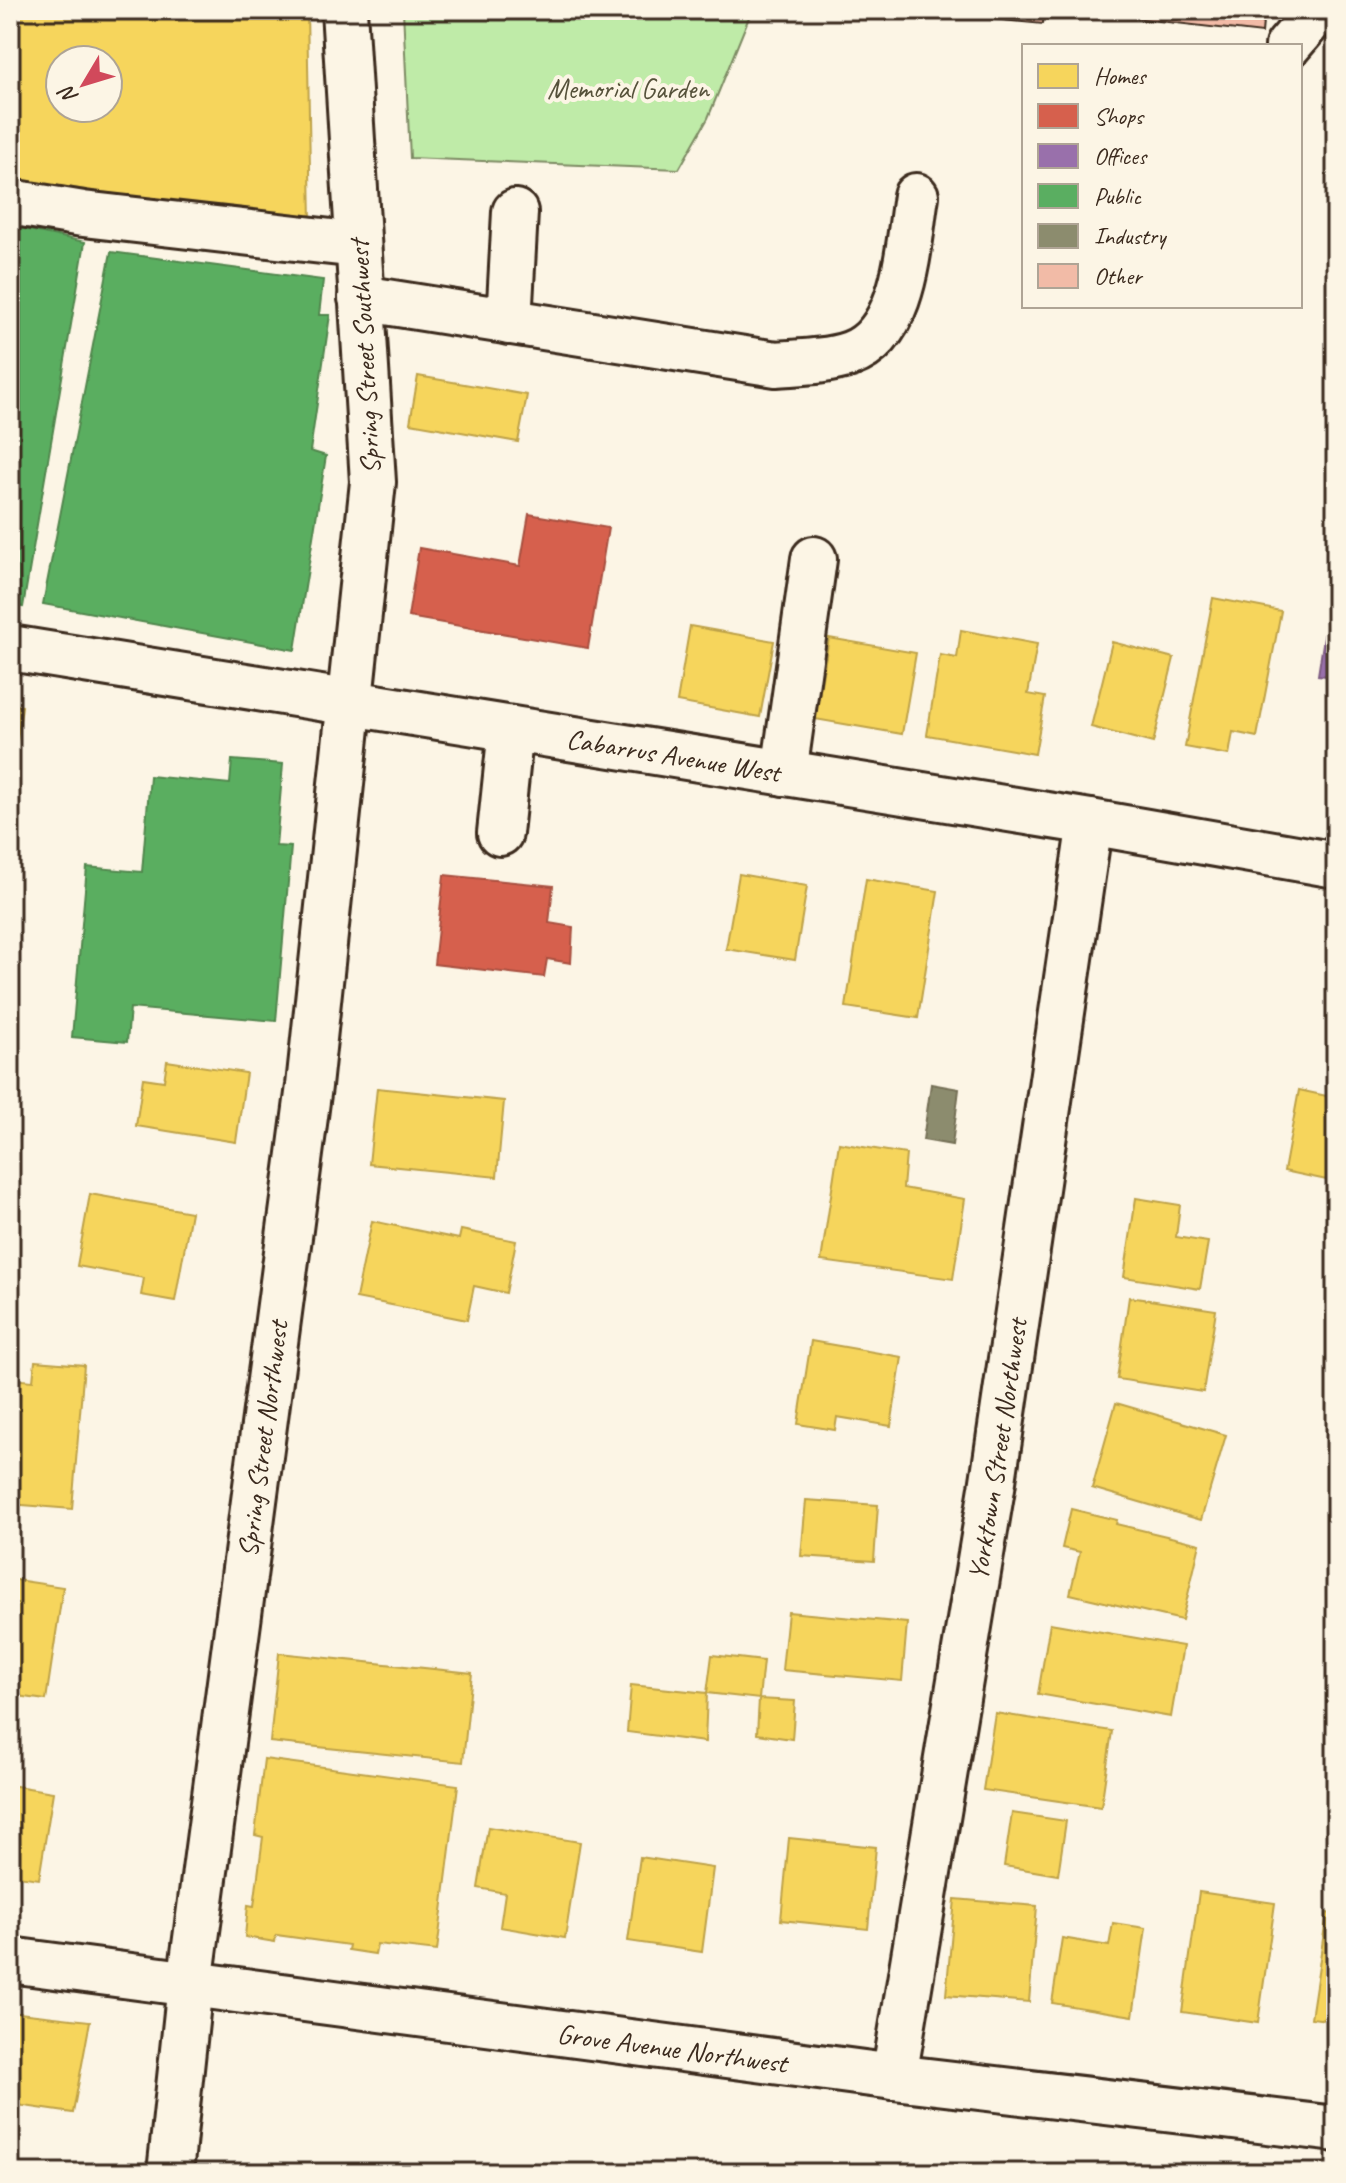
<svg xmlns="http://www.w3.org/2000/svg" width="1346" height="2183" viewBox="0 0 1346 2183" font-family="Caveat,sans-serif">
	<style>
		.green { fill: #bfeba8; stroke: #7d8a63; stroke-width: 2 }
		.homes { fill: #f6d55c; stroke: #bea249; stroke-width: 2; fill-rule: evenodd }
		.shops { fill: #d6604d; stroke: #a8503f; stroke-width: 2 }
		.offices { fill: #9970ab; stroke: #7d5b81; stroke-width: 2 }
		.public { fill: #5aae61; stroke: #51864d; stroke-width: 2 }
		.industry { fill: #8c8c6e; stroke: #746f56; stroke-width: 2 }
		.building { fill: #f2bba7; stroke: #3b2a1e; stroke-width: 2 }
		.lines { fill: none; stroke-linecap: round; stroke-linejoin: round }
		.minor-casing { stroke: #3b2a1e; stroke-width: 50 }
		.major-casing { stroke: #3b2a1e; stroke-width: 50 }
		.minor { stroke: #fcf5e5; stroke-width: 44 }
		.major { stroke: #fcf5e5; stroke-width: 44 }
		.labels { text-anchor: middle; stroke-width: 8; stroke-linejoin: round; paint-order: stroke }
		.park-label { font-size: 28px; fill: #55513a; stroke: #fcf5e5 }
		.street-label { font-size: 28px; fill: #3b2a1e; stroke: #fcf5e5 }
	</style>
	<rect width="100%" height="100%" fill="#fcf5e5"/>
	<filter id="ink" filterUnits="userSpaceOnUse"><feTurbulence type="fractalNoise" baseFrequency=".0125" numOctaves="2"/><feDisplacementMap in="SourceGraphic" scale="16" xChannelSelector="R" yChannelSelector="G"/><feConvolveMatrix kernelMatrix="1 2 1 2 8 2 1 2 1" color-interpolation-filters="sRGB"/></filter>
	<g filter="url(#ink)">
		<!-- green -->
		<path class="green" d="M403,10H752L708,118L679,169L410,158Z"/>
		<!-- homes -->
		<path class="homes" d="M10,10H307L311,222L10,179ZM60,60H108V108H60Z
			M418,376L527,395L518,442L410,423Z
			M1213,598L1281,611L1257,737L1233,732L1229,755L1185,747Z
			M690,626L774,641L760,717L677,702Z
			M961,630L1037,644L1028,694L1045,697L1035,754L927,735L940,655L957,658Z
			M829,638L916,653L902,734L815,719Z
			M1112,642L1174,658L1153,743L1091,727Z
			M10,704L22,706L10,790Z
			M739,874L807,886L795,960L726,949Z
			M866,879L938,891L918,1018L846,1007Z
			M167,1061L246,1073L236,1142L136,1126L143,1078L164,1081Z
			M377,1088L504,1101L497,1177L369,1164Z
			M1299,1090L1336,1098V1182L1284,1171Z
			M839,1143L906,1154L903,1188L965,1199L953,1279L821,1261Z
			M90,1194L191,1212L175,1301L141,1295L144,1278L77,1266Z
			M1136,1198L1180,1205L1176,1237L1208,1242L1200,1289L1124,1277Z
			M372,1221L459,1239L461,1230L516,1241L506,1293L474,1286L467,1320L356,1298Z
			M1129,1297L1216,1310L1203,1392L1117,1379Z
			M811,1341L902,1357L891,1426L837,1417L835,1430L798,1424Z
			M35,1361L84,1365L72,1509L10,1504V1379L33,1381Z
			M1116,1403L1226,1435L1201,1520L1092,1488Z
			M806,1500L878,1505L874,1561L801,1556Z
			M1071,1509L1117,1520L1116,1524L1200,1544L1182,1620L1070,1594L1080,1552L1062,1548Z
			M10,1579L63,1587L46,1700L10,1695Z
			M788,1612L907,1623L902,1681L782,1670Z
			M1050,1623L1183,1646L1171,1717L1038,1694Z
			M279,1653L472,1673L463,1762L270,1742Z
			M712,1655L763,1661L759,1699L707,1693Z
			M631,1685L707,1693L705,1742L627,1732Z
			M759,1699L795,1701L792,1739L757,1734Z
			M995,1713L1112,1731L1101,1807L983,1790Z
			M264,1759L458,1785L437,1951L377,1944L375,1954L348,1950L349,1945L276,1935L275,1942L245,1937L248,1905L254,1906L263,1837L255,1835Z
			M10,1785L53,1792L39,1879L10,1875Z
			M1012,1813L1066,1821L1058,1875L1004,1866Z
			M488,1827L580,1842L565,1938L500,1927L505,1893L478,1888Z
			M789,1838L876,1847L868,1929L781,1920Z
			M640,1857L713,1868L702,1952L628,1941Z
			M1199,1892L1275,1903L1258,2023L1182,2012Z
			M955,1899L1037,1906L1029,2002L946,1995Z
			M1327,1913L1336,1915V2021L1311,2018Z
			M1113,1923L1146,1928L1133,2016L1052,2003L1062,1938L1109,1946Z
			M10,2012L90,2021L73,2113L10,2104Z"/>
		<!-- shops -->
		<path class="shops" d="M529,514L608,528L588,648L408,617L419,548L520,566Z
			M444,875L553,886L549,923L573,927L571,963L547,959L544,977L434,964Z"/>
		<!-- offices -->
		<path class="offices" d="M1331,593L1336,594V677L1318,675Z"/>
		<!-- public -->
		<path class="public" d="M10,226L85,242L23,607L10,605Z
			M111,252L323,280L319,315H330L310,451L326,456L295,650L43,604Z
			M232,760L283,764L276,846L291,847L276,1021L130,1008L127,1042L72,1037L87,867L142,872L150,776L230,784Z"/>
		<!-- industry -->
		<path class="industry" d="M931,1084L959,1089L952,1145L923,1140Z"/>
		<!-- building -->
		<path class="building" d="M994,10H1044L1043,24L993,19Z
			M1064,10H1264L1262,33Z"/>
		<g class="lines">
			<!-- minor casing -->
			<g class="minor-casing">
				<g id="minor">
					<path d="M1288,46L1319,10"/>
					<path d="M10,202L83,214L358,245"/>
					<path d="M361,298L776,364C801,362 826,362 850,354C906,334 908,245 916,196"/>
					<path d="M509,322L515,212"/>
					<path d="M784,773L814,559"/>
					<path d="M500,833L511,729"/>
					<path id="s1" d="M10,1960L894,2077L1336,2129"/>
					<path id="s2" d="M894,2077L992,1488L1090,822"/>
					<path id="s3" d="M170,2173L190,1984L309,1086L373,482L344,10"/>
				</g>
			</g>
			<!-- major casing -->
			<g class="major-casing">
				<g id="major">
					<path id="s4" d="M10,648L1090,822L1336,865"/>
				</g>
			</g>
			<!-- minor -->
			<use href="#minor" class="minor"/>
			<!-- major -->
			<use href="#major" class="major"/>
		</g>
	</g>
	<g class="labels">
		<!-- park labels -->
		<g class="park-label">
			<text x="628" y="98">Memorial Garden</text>
		</g>
		<!-- street labels -->
		<g class="street-label">
			<text transform="translate(364 357) rotate(-93)" y="10">Spring Street Southwest</text>
			<text dy="10" stroke="none"><textPath href="#s4" startOffset="672">Cabarrus Avenue West</textPath></text>
			<text dy="10" stroke="none"><textPath href="#s3" startOffset="740">Spring Street Northwest</textPath></text>
			<text dy="10" stroke="none"><textPath href="#s2" startOffset="636">Yorktown Street Northwest</textPath></text>
			<text dy="10" stroke="none"><textPath href="#s1" startOffset="668">Grove Avenue Northwest</textPath></text>
		</g>
	</g>
	<!-- margin -->
	<rect width="1346" height="2183" fill="none" stroke="#fcf5e5" stroke-width="40"/>
	<rect x="20" y="20" width="1306" height="2143" fill="none" stroke="#3b2a1e" stroke-width="3" filter="url(#ink)"/>
	<!-- legend -->
	<rect x="1022" y="44" width="280" height="264" fill="#fcf5e5" stroke="#afa495" stroke-width="2"/>
	<rect x="1038" y="64" width="40" height="24" fill="#f6d55c" stroke="#afa495" stroke-width="2"/>
	<text x="1094" y="84" font-size="24" fill="#3b2a1e">Homes</text>
	<rect x="1038" y="104" width="40" height="24" fill="#d6604d" stroke="#afa495" stroke-width="2"/>
	<text x="1094" y="124" font-size="24" fill="#3b2a1e">Shops</text>
	<rect x="1038" y="144" width="40" height="24" fill="#9970ab" stroke="#afa495" stroke-width="2"/>
	<text x="1094" y="164" font-size="24" fill="#3b2a1e">Offices</text>
	<rect x="1038" y="184" width="40" height="24" fill="#5aae61" stroke="#afa495" stroke-width="2"/>
	<text x="1094" y="204" font-size="24" fill="#3b2a1e">Public</text>
	<rect x="1038" y="224" width="40" height="24" fill="#8c8c6e" stroke="#afa495" stroke-width="2"/>
	<text x="1094" y="244" font-size="24" fill="#3b2a1e">Industry</text>
	<rect x="1038" y="264" width="40" height="24" fill="#f2bba7" stroke="#afa495" stroke-width="2"/>
	<text x="1094" y="284" font-size="24" fill="#3b2a1e">Other</text>
	<!-- north arrow -->
	<g transform="translate(84 84) rotate(232)"><circle r="38" fill="#fcf5e5" stroke="#afa495" stroke-width="2"/>
	<path d="M0-6L14 30L0 20L-14 30Z" fill="#d1495b"/>
	<text y="-12" font-size="22" font-weight="bold" text-anchor="middle" fill="#3b2a1e">N</text>
	</g>
</svg>
